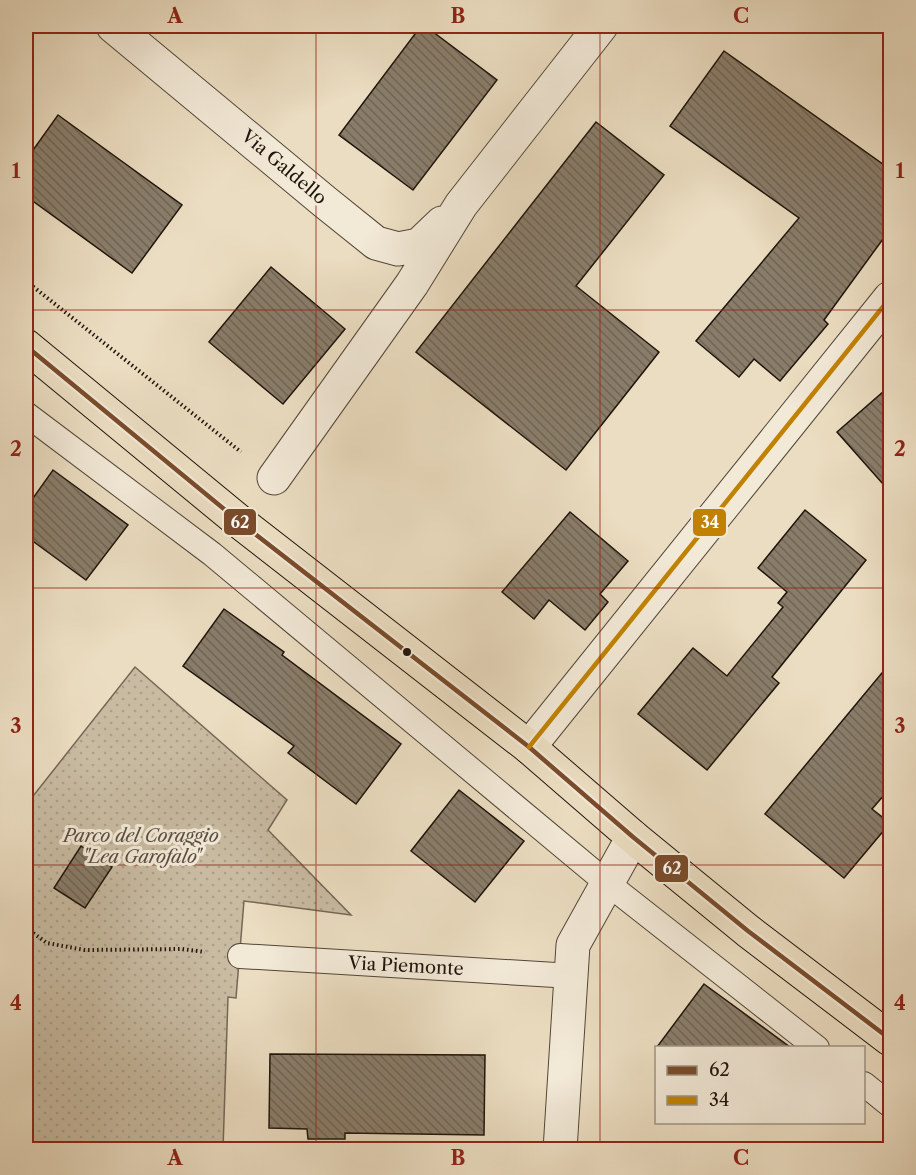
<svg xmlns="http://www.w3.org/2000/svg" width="916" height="1175" viewBox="0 0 916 1175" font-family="'Libre Caslon Text',serif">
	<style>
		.park { fill: url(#park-dots); stroke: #746857; stroke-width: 1.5 }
		.building { fill: url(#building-back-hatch); stroke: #1f140c; stroke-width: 1.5 }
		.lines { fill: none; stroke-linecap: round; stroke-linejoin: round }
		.lane-casing { stroke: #524639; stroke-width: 26 }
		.street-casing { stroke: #524639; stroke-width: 35 }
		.primary-casing { stroke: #1f140c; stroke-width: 35 }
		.path { stroke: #1f140c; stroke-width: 4; stroke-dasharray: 1.5 3; stroke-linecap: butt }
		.lane { stroke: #f2e9d7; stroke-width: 24 }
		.street { stroke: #f2e9d7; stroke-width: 33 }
		.primary { stroke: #ebddc1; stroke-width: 33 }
		.bus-1-casing { stroke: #f2e9d7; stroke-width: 9 }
		.bus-2-casing { stroke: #f2e9d7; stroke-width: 9 }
		.bus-1 { stroke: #7a4b2a; stroke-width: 4.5 }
		.bus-2 { stroke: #c18203; stroke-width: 4.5 }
		.grid { fill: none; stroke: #8f2418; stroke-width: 1.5; stroke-opacity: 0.55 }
		.bus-dot { fill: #1f140c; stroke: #f2e9d7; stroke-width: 2 }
		.labels { text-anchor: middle; stroke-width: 6; stroke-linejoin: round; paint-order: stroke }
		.street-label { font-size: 18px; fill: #1f140c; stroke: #f2e9d7 }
		.park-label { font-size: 18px; font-style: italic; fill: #5a4e40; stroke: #f2e9d7 }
		.line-badge { stroke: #f2e9d7; stroke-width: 2 }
		.badge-label { font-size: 16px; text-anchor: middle; font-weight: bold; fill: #fff }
		.neatline { fill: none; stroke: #8f2418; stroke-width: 2 }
		.grid-label { font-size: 20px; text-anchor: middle; font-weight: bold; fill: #8f2418 }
	</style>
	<defs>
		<pattern id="park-dots" width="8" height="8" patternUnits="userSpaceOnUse" patternTransform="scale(1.5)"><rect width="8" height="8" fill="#c8bba2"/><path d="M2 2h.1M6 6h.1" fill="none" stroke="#aba08a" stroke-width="1.8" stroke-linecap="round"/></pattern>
		<pattern id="building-back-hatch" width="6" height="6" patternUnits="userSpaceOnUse" patternTransform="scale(1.5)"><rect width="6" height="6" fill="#897d6a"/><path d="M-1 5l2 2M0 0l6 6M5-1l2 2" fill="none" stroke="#6f6556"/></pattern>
	</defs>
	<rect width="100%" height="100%" fill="#ebddc1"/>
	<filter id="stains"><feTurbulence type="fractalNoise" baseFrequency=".00333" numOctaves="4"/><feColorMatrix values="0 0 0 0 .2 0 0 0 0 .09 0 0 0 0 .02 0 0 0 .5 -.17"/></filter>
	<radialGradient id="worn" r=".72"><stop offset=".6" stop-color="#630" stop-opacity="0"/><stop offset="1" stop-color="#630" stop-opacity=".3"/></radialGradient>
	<!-- park -->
	<path class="park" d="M135,667L287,800L268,830L351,915L244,901L236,998L228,997L223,1149H26V805Z"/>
	<!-- building -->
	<path class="building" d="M421,26H425L497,80L413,190L339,135Z
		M724,51L891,170V228L824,320L828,324L780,381L754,359L739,377L696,341L799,218L670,126Z
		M58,115L182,205L132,273L26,196V160Z
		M596,122L664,175L576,286L659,352L566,470L416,352Z
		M271,267L345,329L283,404L209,342Z
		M891,385V493L837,432Z
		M53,470L128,525L86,580L26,536V508Z
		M805,510L866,560L772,677L779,683L707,770L638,714L693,648L727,676L783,607L778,603L787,592L758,568Z
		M570,512L628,561L600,594L608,602L585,630L549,600L534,619L502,592Z
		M224,609L284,652L282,655L401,744L356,804L288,753L294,746L183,666Z
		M891,662V787L872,809L890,823L844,878L765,814Z
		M459,790L524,841L475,902L411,851Z
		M81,846L112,867L85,908L54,888Z
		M704,984L790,1047H657Z
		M270,1054L485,1055L484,1135L345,1133V1139H308L307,1129L269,1128Z"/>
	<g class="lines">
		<!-- lane casing -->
		<g class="lane-casing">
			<path id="lane" d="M26,414L212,554L607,883L817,1048
				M240,956L572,976
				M864,1084L890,1105"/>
		</g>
		<!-- street casing -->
		<g class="street-casing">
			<path id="street" d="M113,26L325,202L376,243L398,249L419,245L442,223
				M274,478L412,284L461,205L601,26
				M529,747L890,298
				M560,1150L573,945L633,837"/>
		</g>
		<!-- primary casing -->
		<g class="primary-casing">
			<path id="primary" d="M26,346L241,523L529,747L633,837L748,931L890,1039"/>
		</g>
		<!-- path -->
		<path class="path" d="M26,281L241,452
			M26,928L47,943L85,950L182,949L205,952"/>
		<!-- lane -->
		<use href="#lane" class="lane"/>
		<!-- street -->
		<use href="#street" class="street"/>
		<!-- primary -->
		<use href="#primary" class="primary"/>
		<!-- bus-1 casing -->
		<g class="bus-1-casing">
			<path id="bus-1" d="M26,346L241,523L529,747L633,837L748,931L890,1039"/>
		</g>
		<!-- bus-2 casing -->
		<g class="bus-2-casing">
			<path id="bus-2" d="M529,747L890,298"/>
		</g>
		<!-- bus-1 -->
		<use href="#bus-1" class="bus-1"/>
		<!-- bus-2 -->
		<use href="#bus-2" class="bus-2"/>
	</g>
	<!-- grid -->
	<path class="grid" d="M316,26V1150M600,26V1150M26,310H890M26,588H890M26,865H890"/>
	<!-- markers -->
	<circle class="bus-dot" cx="407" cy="652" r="5"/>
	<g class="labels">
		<!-- street labels -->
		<g class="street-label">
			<text transform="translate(284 167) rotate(40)" y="6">Via Galdello</text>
			<text transform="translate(406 966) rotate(3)" y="6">Via Piemonte</text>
		</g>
		<!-- park labels -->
		<g class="park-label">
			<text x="141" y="842">Parco del Coraggio<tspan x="141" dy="21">"Lea Garofalo"</tspan></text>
		</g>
	</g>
	<g class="line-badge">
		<rect x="223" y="508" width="34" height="28" rx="6" fill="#7a4b2a"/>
		<rect x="692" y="508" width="35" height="29" rx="6" fill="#c18203"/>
		<rect x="654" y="854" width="35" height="29" rx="6" fill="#7a4b2a"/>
	</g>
	<g class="badge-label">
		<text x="240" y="528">62</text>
		<text x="710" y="528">34</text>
		<text x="672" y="874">62</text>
	</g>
	<!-- margin -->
	<rect width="916" height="1175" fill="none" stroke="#ebddc1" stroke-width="66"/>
	<!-- legend -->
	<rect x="655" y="1046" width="210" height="78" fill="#f2e9d7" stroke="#9e9486" stroke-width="1.5"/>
	<rect x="667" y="1066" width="30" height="9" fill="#7a4b2a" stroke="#9e9486" stroke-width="1.5"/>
	<text x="709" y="1076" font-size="18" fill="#1f140c">62</text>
	<rect x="667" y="1096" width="30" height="9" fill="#c18203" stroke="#9e9486" stroke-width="1.5"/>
	<text x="709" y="1106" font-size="18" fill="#1f140c">34</text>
	<rect x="33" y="33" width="850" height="1109" class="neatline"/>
	<g class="grid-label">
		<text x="175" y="23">A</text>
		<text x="458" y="23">B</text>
		<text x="741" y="23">C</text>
		<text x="16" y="178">1</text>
		<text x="900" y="178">1</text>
		<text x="16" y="456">2</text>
		<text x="900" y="456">2</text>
		<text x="16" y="733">3</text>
		<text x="900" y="733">3</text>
		<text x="16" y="1010">4</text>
		<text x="900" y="1010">4</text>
		<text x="175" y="1165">A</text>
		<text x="458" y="1165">B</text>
		<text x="741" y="1165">C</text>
	</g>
	<rect width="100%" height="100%" filter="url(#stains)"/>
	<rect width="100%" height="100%" fill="url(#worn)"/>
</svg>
